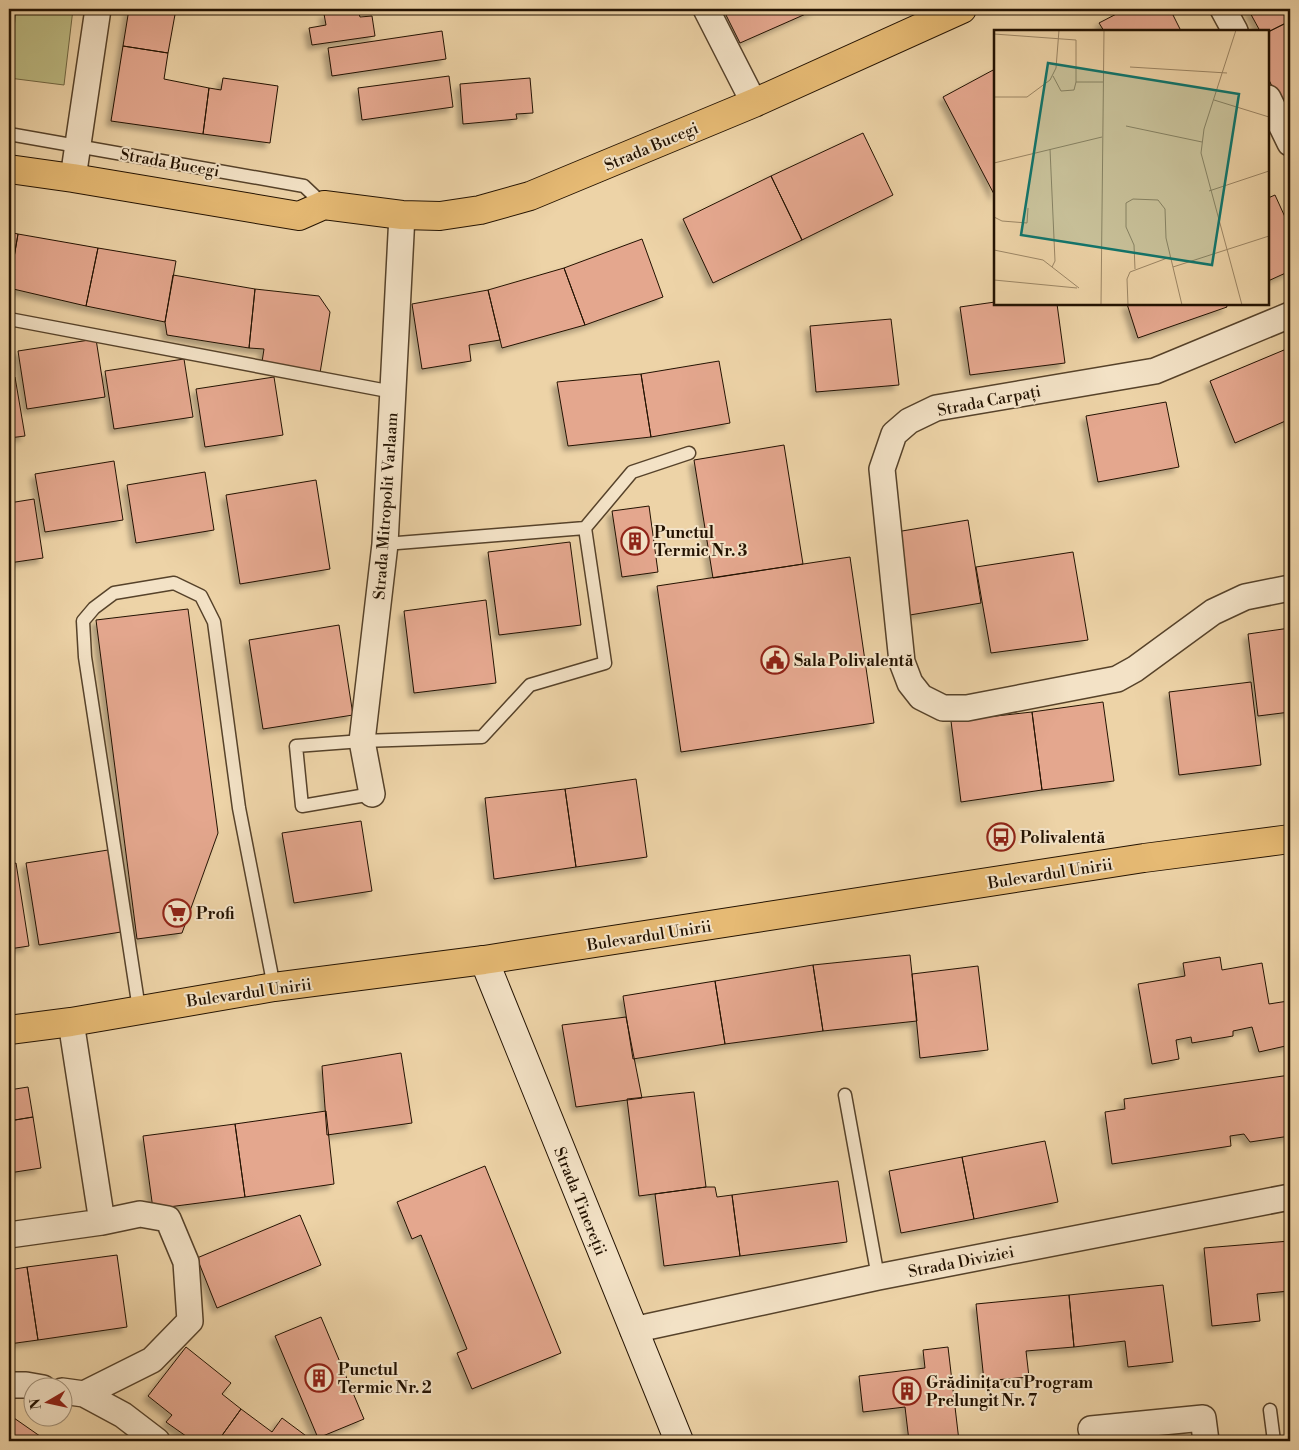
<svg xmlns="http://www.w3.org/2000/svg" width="1299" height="1450" viewBox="0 0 1299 1450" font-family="'Libre Bodoni',serif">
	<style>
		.green { fill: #bdbb83; stroke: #706642 }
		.building { fill: #e4a78e; stroke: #231201; filter: url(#shadow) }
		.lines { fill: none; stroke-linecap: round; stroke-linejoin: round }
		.lane-casing { stroke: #56422a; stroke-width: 15 }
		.street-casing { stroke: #56422a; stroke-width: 28 }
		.secondary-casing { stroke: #231201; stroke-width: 30 }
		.primary-casing { stroke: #231201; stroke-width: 30 }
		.lane { stroke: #f3e2c6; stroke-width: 12 }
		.street { stroke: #f3e2c6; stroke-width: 25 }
		.secondary { stroke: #f3e2c6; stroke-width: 28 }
		.primary { stroke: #e6ba74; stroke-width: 28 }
		.labels { text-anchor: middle; stroke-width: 4; stroke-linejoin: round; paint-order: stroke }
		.street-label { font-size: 16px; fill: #231201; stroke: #f3e2c6 }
		.poi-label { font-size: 16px; font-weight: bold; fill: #231201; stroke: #f3e2c6; text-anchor: start }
		.inset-road { fill: none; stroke: #9c8665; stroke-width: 1 }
		.view { fill: #0f766e; fill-opacity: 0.15; stroke: #0f766e; stroke-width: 2.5 }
		.inset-edge { fill: none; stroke: #231201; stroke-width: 2.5 }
	</style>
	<defs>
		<filter id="shadow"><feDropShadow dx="-4.5" dy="4.5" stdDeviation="2.5" flood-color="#0004"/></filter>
	</defs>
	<rect width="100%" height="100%" fill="#edd3a7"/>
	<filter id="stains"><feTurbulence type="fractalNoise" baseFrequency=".004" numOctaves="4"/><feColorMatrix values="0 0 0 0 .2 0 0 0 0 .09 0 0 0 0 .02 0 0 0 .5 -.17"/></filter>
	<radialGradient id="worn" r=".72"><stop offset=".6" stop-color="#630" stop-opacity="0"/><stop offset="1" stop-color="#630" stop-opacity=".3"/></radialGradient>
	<!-- green -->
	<path class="green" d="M16,9H73L64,85L9,78Z"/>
	<!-- building -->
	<path class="building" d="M129,9H176L168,53L123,46Z
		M723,9H817L740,43Z
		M1126,9H1170L1181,31H1104L1099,23Z
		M1248,9H1290V21L1268,32L1260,31Z
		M358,10L360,17L372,16L375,36L312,45L309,28L326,25L324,14Z
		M1290,21V123L1268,78V32Z
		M442,31L446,59L332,76L328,48Z
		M123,46L168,53L164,79L209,88L203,134L111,121Z
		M995,69V196L943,97Z
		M449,76L453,107L362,120L358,88Z
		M223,78L278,86L270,143L203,134L209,88L221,90Z
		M530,78L533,113L516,114L517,119L463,124L460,84Z
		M863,133L893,195L802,240L771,176Z
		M771,176L802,240L713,283L683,219Z
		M1275,195L1290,228V271L1268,281V198Z
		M9,232L18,234L9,286Z
		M18,234L98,248L86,306L9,288Z
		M642,239L663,297L585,325L564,268Z
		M98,248L176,261L165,322L86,306Z
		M564,268L585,325L502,348L488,290Z
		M173,275L255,289L249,348L167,335L165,322Z
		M255,289L319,296L330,312L320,373L262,362L264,349L249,348Z
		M488,290L500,340L469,345L471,361L422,369L412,304Z
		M995,302V304H1057L1065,363L970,375L960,307Z
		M1127,304H1226L1227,307L1138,338Z
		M891,319L899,385L816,392L810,326Z
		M96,339L105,397L27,409L18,351Z
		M1284,350L1290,363V419L1235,443L1210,381Z
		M184,359L193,417L114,429L105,371Z
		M719,361L730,423L651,437L641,374Z
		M641,374L651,437L568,446L557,382Z
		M15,377L25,436L9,438V378Z
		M274,377L283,435L205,447L196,389Z
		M1166,402L1179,467L1098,482L1086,416Z
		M784,445L803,564L713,578L694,460Z
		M114,461L123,520L45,532L35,474Z
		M205,472L214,530L136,543L127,485Z
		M316,480L330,569L240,584L226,495Z
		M34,499L43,558L9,563V503Z
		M649,506L658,572L622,577L612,511Z
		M968,520L981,603L904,616L890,533Z
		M570,542L581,625L499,635L488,552Z
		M1073,552L1088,640L991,653L976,567Z
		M850,557L874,723L681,752L657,586Z
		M486,600L496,683L414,693L404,611Z
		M188,609L218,833L182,933L137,939L96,620Z
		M339,625L353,715L263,729L249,640Z
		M1290,628V712L1258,716L1248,634Z
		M1251,682L1261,765L1179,775L1169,692Z
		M1103,702L1114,781L1042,790L1032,712Z
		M1032,712L1042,790L961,802L951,721Z
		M636,779L647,857L576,867L565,789Z
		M565,789L576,867L494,879L485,798Z
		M361,821L372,891L294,903L282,833Z
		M108,850L121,932L39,945L26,863Z
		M16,863L29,946L9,949V865Z
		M910,955L917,1021L823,1031L813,965Z
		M1220,957L1222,970L1262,963L1269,1004L1288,1001L1290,1011V1045L1259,1052L1252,1027L1233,1031V1036L1192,1043L1191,1037L1176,1040L1179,1059L1152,1064L1138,984L1185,976L1183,963Z
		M813,965L823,1031L725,1044L715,981Z
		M978,966L988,1050L920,1058L912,974Z
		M715,981L725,1044L633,1059L623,996Z
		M626,1017L642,1098L576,1107L562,1025Z
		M401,1053L412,1123L327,1135L322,1066Z
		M1290,1075V1136L1250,1142L1244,1134L1230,1136L1231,1146L1112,1164L1105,1112L1125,1109L1124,1099Z
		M28,1087L33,1117L9,1121V1090Z
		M694,1092L706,1187L639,1196L627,1099Z
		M326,1111L334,1184L245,1197L235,1124Z
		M33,1117L41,1168L9,1173V1121Z
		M235,1124L245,1197L153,1209L143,1136Z
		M1045,1141L1058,1202L974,1219L962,1157Z
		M962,1157L974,1219L901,1233L889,1171Z
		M485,1166L561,1353L472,1389L457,1353L467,1349L421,1235L412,1239L397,1202Z
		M838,1181L847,1242L740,1256L732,1195Z
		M706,1187H715L717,1197L732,1195L740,1256L664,1266L655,1194Z
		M300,1215L321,1265L217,1308L197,1258Z
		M1290,1241V1291L1257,1294L1260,1321L1212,1326L1204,1248Z
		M117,1255L127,1327L38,1340L27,1267Z
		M27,1267L38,1340L9,1344V1270Z
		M1163,1285L1173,1362L1128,1367L1125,1341L1074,1347L1069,1295Z
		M1069,1295L1074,1347L1026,1351L1029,1377L984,1381L976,1304Z
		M321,1317L364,1419L318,1438L275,1336Z
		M186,1347L231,1383L222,1394L241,1409L218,1441H193L166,1422L172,1415L148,1396Z
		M948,1347L959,1441H909L905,1407L863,1412L859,1376L925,1368L923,1350Z
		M241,1409L272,1432L282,1418L313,1441H218Z
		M14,1418L47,1441H9V1426Z"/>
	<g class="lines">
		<!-- lane casing -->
		<g class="lane-casing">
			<path id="lane" d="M9,134L304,186L324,205
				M9,319L393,392
				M385,544L585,528L632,472L689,453
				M372,794L302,806L296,746L362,741L482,737L530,685L605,663L585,528
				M139,1009L85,657L83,621L94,608L114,593L174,583L201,596L214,622L239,808L274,987
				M845,1095L878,1277
				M1270,1410L1274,1441"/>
		</g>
		<!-- street casing -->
		<g class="street-casing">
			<path id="street" d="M706,9L754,103
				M1223,9L1235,31
				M1268,98L1290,143
				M73,178L98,9
				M1290,315L1155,371L936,408L909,421L894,434L882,469L902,662L910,683L921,697L943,708H967L1117,679L1135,669L1213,612L1245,597L1290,588
				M372,794L362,741L385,544L402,215
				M9,1235L102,1222L71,1022
				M633,1330L878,1277L1290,1197
				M9,1385H26L43,1388
				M62,1391L84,1394L123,1415L157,1441
				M84,1394L152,1360L190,1321L186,1262L168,1219L140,1214L102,1222
				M1091,1429L1203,1418L1206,1441"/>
		</g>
		<!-- secondary casing -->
		<g class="secondary-casing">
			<path id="secondary" d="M484,960L679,1441"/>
		</g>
		<!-- primary casing -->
		<g class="primary-casing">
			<path id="primary" d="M9,169L73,178L299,216L324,205L402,215L440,216L480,210L530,196L754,103L962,9
				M9,1030L71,1022L274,987L484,960L1144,858L1290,839"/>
		</g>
		<!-- lane -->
		<use href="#lane" class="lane"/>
		<!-- street -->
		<use href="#street" class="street"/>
		<!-- secondary -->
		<use href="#secondary" class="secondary"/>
		<!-- primary -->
		<use href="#primary" class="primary"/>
	</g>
	<!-- icons -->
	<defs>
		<g id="building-ring" transform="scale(1.4375)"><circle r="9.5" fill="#f3e2c6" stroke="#8f2418" stroke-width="1.5"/><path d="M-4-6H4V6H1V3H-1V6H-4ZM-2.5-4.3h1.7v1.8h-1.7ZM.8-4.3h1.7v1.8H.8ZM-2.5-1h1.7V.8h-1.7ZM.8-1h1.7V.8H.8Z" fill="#8f2418"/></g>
		<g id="civic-ring" transform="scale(1.4375)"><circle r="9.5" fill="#f3e2c6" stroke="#8f2418" stroke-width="1.5"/><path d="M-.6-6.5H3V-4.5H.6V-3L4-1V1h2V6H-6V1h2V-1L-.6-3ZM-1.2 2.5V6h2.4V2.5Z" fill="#8f2418"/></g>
		<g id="bus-ring" transform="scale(1.4375)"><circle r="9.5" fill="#f3e2c6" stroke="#8f2418" stroke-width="1.5"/><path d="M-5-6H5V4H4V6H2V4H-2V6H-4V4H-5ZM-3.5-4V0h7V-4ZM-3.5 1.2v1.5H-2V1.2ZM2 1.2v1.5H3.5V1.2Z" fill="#8f2418"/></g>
		<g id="supermarket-ring" transform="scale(1.4375)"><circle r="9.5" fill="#f3e2c6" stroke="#8f2418" stroke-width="1.5"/><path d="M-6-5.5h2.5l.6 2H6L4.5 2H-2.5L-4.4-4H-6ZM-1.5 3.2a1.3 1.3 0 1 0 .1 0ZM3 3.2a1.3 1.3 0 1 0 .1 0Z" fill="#8f2418"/></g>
	</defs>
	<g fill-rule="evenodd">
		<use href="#building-ring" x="635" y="541"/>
		<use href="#civic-ring" x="775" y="660"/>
		<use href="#bus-ring" x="1001" y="837"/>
		<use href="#supermarket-ring" x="177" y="913"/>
		<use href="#building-ring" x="319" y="1378"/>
		<use href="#building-ring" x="907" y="1391"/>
	</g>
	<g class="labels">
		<!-- street labels -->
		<g class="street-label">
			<text transform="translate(651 146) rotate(-23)" y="6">Strada Bucegi</text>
			<text transform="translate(170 162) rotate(10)" y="6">Strada Bucegi</text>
			<text transform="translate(989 400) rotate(-11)" y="6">Strada Carpați</text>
			<text transform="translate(385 506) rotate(-86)" y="6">Strada Mitropolit Varlaam</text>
			<text transform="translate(1050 873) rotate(-9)" y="6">Bulevardul Unirii</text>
			<text transform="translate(649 935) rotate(-9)" y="6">Bulevardul Unirii</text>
			<text transform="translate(249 992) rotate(-8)" y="6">Bulevardul Unirii</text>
			<text transform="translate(581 1201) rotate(68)" y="6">Strada Tinereții</text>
			<text transform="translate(961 1261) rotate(-11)" y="6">Strada Diviziei</text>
		</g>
		<!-- poi labels -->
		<g class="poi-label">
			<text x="654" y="538">Punctul<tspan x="654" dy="18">Termic Nr. 3</tspan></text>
			<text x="794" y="666">Sala Polivalentă</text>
			<text x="1020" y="843">Polivalentă</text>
			<text x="196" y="919">Profi</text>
			<text x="338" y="1375">Punctul<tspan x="338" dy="18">Termic Nr. 2</tspan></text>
			<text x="926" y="1388">Grădinița cu Program<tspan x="926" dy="18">Prelungit Nr. 7</tspan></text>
		</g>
	</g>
	<!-- overview -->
	<g transform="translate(994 30)">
		<rect width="275" height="275" fill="#edd3a7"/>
		<path class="inset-road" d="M242,0L210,99L207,123L248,275M0,4L82,10V52H109M136,37L233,43M59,46L67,61L80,60L82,52M0,67H33L56,50L62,38L65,0M220,70L275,87M132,96L208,112M56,119L61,231L58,237M0,133L108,107M215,161L275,141M0,187L8,191L33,193L34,178M0,220L49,230L85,258M179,237L275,206M141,239L140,215L132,197V173L139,169L164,170L171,179L172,208L188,275M0,250L83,258M107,275L110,0M134,275L133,249L136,242L176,227"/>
		<path class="view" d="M54,33L245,64L218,235L27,205Z"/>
		<rect width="275" height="275" class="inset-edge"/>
	</g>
	<!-- margin -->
	<rect width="1299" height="1450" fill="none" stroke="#edd3a7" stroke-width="30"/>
	<rect x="10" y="10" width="1279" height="1430" fill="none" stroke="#231201" stroke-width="2.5"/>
	<rect x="15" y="15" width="1269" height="1420" fill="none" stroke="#231201"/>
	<!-- north arrow -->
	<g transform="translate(48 1402) rotate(261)"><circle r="24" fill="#f3e2c6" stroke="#a08f77"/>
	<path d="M0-4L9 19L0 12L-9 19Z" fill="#8f2418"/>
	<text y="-8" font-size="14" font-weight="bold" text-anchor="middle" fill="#231201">N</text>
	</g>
	<rect width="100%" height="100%" filter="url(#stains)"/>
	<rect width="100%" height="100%" fill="url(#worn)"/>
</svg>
